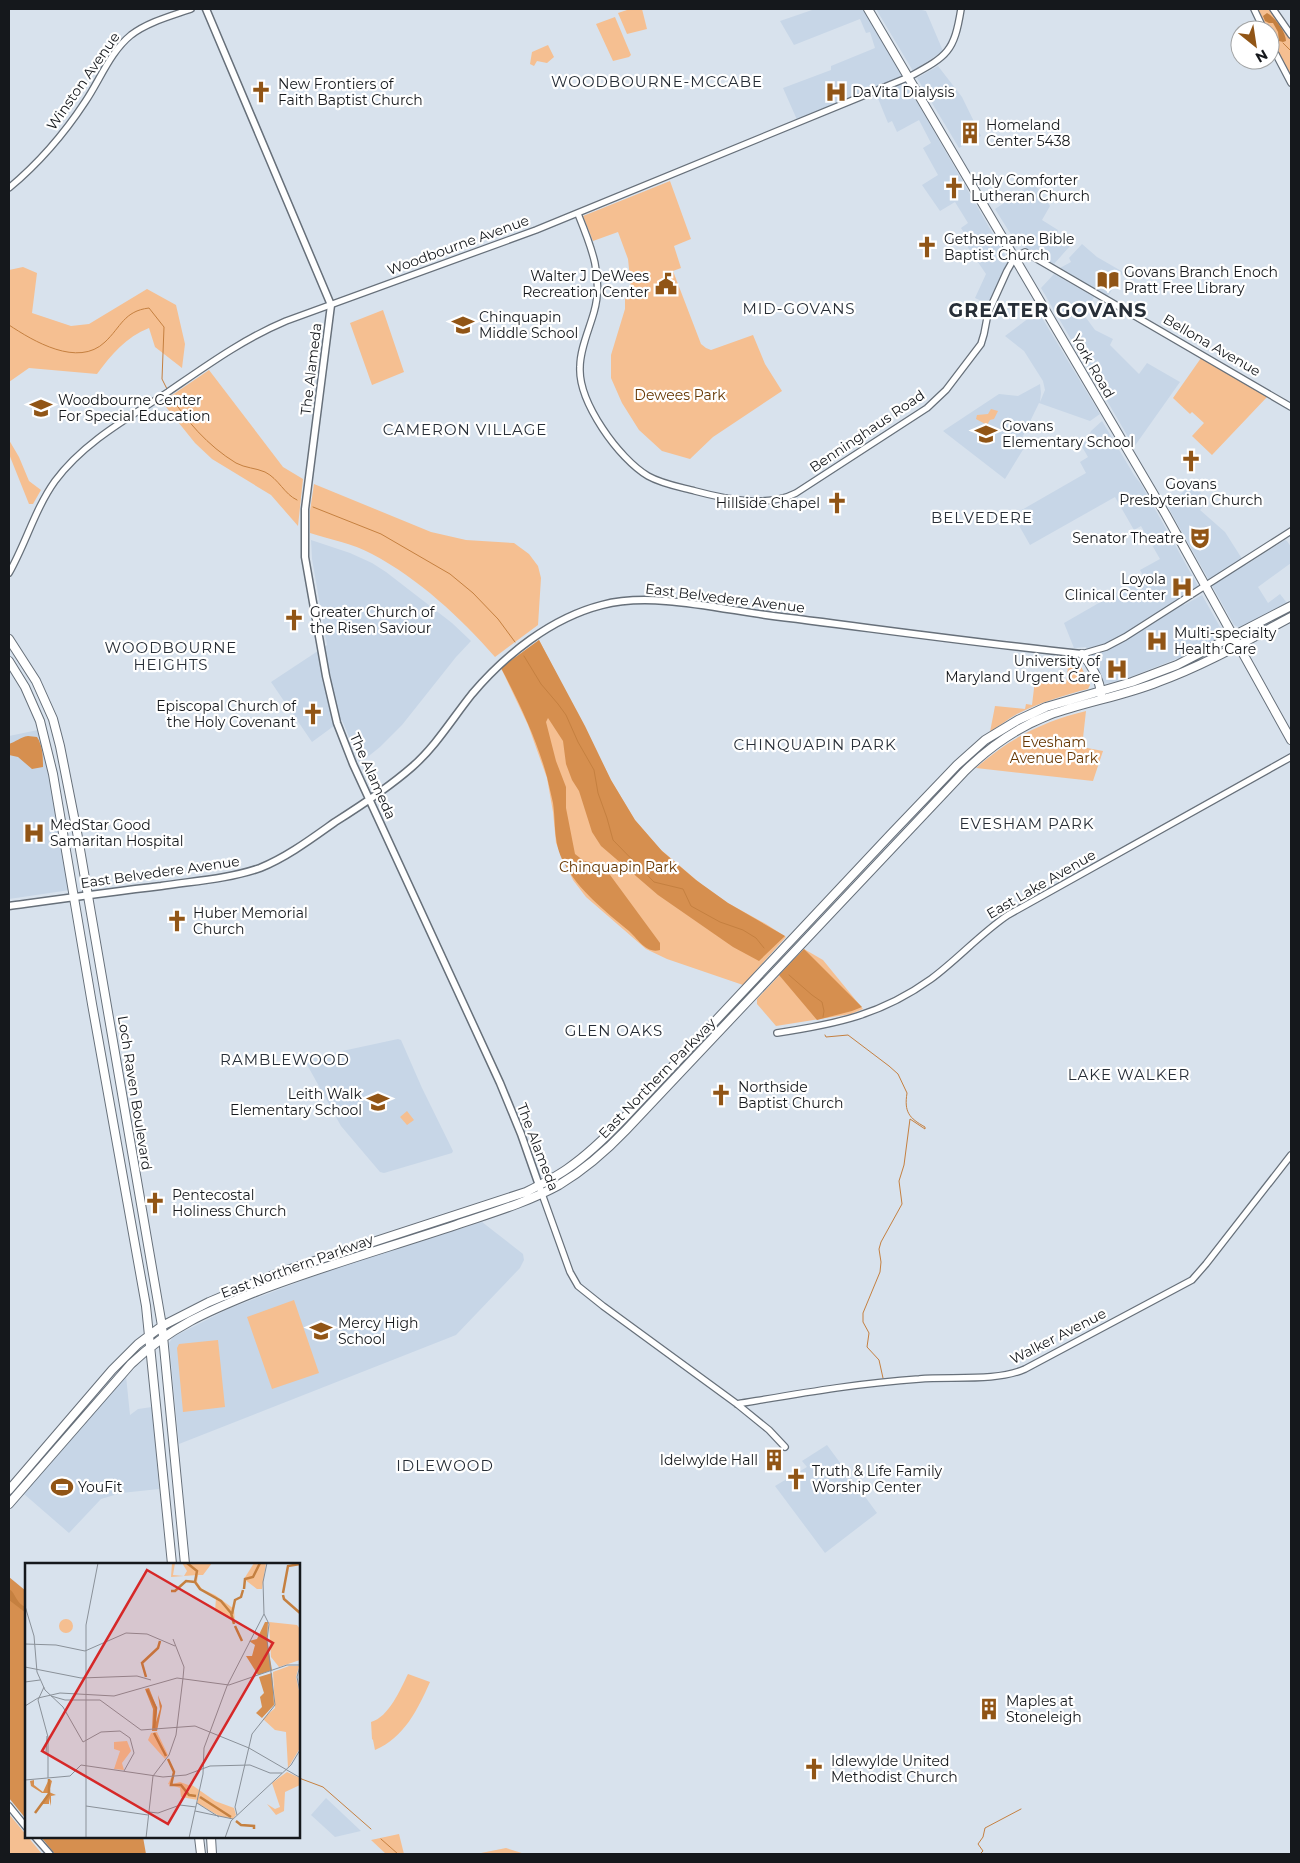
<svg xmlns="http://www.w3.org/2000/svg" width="1300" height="1863" viewBox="0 0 1300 1863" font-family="Montserrat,sans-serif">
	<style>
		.built { fill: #c7d6e7 }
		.green { fill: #f5bf91 }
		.forest { fill: #d68f4f }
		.water { fill: #c58040 }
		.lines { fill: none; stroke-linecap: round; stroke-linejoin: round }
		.stream { stroke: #c58040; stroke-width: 1 }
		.tertiary-casing { stroke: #67707a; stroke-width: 8 }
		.secondary-casing { stroke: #67707a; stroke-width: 9 }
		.primary-casing { stroke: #67707a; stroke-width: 10 }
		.tertiary { stroke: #fff; stroke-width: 5.5 }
		.secondary { stroke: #fff; stroke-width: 6 }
		.primary { stroke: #fff; stroke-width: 8 }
		.labels { text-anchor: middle; stroke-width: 4.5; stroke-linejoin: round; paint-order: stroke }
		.street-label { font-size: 14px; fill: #15181c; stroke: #fff }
		.poi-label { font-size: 14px; fill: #15181c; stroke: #fff; text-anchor: start }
		.park-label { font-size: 14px; fill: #653602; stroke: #fff }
		.neighbourhood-label { font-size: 15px; letter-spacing: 1px; fill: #272e37; stroke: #fff }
		.district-label { font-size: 19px; font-weight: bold; letter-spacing: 1px; fill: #272e37; stroke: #fff }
		.inset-river { fill: none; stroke: #c58040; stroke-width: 2.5 }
		.inset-road { fill: none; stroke: #8a9199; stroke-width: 1 }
		.view { fill: #d62828; fill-opacity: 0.15; stroke: #d62828; stroke-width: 2.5 }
		.inset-edge { fill: none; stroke: #15181c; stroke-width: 2.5 }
	</style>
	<rect width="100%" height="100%" fill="#d8e2ed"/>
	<!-- built -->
	<path class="built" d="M815,9H863L867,15L1008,260L988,304L975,298L986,274L961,237L965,234L961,228L968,223L955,202L940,211L922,185L938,175L923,148L931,143L919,120L897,132L892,121L888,123L875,91L798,122L783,88L831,70V66L875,48L870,32L866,33L860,19L794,45L780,21Z
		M876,9H918L926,11L943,51L913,71Z
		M938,66L962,97L981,136L959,148L917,78Z
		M1034,183L1050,206L1042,220L1058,230L1057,234L1070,246L1054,264L1030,251L1016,239L1010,233L995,209Z
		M1082,244L1097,257L1123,272L1108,296L1060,268L1071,262L1069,258Z
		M1054,274L1094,297L1084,315L1095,330L1113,339L1110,345L1139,374L1147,363L1180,382L1134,447L1041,288Z
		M1038,311L1100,414L1090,421L1039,403L1021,440L1024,448L1005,479L943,431L999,394L1018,396L1040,384L1041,393L1040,402L1045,390L1043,381L1024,351L1005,336Z
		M1102,421L1134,475L1141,484L1198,586L1180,598L1184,605L1202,595L1224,634L1221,638L1184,656L1125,679L1105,684L1102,682L1086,647L1074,648L1064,623L1144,577L1140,570L1160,559L1141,526L1134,530L1115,497L1030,545L1013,515L1086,473L1080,462L1088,457L1081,445L1087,440L1091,431Z
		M1191,484L1201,493L1199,496L1206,503L1200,510L1225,532L1246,565L1285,540L1287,541L1291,547V563L1258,587L1268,603L1280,594L1287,603L1240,628L1234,625L1168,507Z
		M311,540L350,553L372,563L386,572L452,623L471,641L456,657L402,725L380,747L360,763L342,720L312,742L271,682L327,645L312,559Z
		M38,730L45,751L70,890L9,899V736Z
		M398,1039L401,1040L422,1088L453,1151L452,1153L384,1173L380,1172L341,1126L305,1061V1059Z
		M482,1222L523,1254L524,1260L520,1268L456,1335L179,1444L169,1343L173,1337L228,1309L343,1265Z
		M126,1376L130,1415L138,1409L152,1407L159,1489L121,1493L101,1499L69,1533L24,1494Z
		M827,1445L877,1513L825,1553L775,1486L807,1467L802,1461Z
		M326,1798L361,1831L335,1837L311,1815Z"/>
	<!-- green -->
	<path class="green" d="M630,9H642L647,29L627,34L618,13Z
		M1255,9H1270L1291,38V80L1270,38V30H1266Z
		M615,17L631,55L629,57L613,61L596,24Z
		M548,45L554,57L547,63L537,61L534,66L530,64L532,52Z
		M670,181L691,239L674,246L681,268L673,271L701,344L706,348L711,350L753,335L765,364L782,391L713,437L690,459L662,451L639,430L622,403L611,378V355L625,309V297L631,288L628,259L618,232L593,241L583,216Z
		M23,267L37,273L32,313L71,326L89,324L147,289L176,305L185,344L182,368L155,347L149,328C126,337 111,355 97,374L29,368L9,382V270Z
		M383,310L404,372L372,385L350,323Z
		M1201,358L1267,397L1212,455L1192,436L1204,423L1192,412L1190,414L1173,398Z
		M209,370L283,467L303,479L298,526L271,495L212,459L195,443L162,402Z
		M991,409L998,411L994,419L990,420L987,425L976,419L977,415L988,414Z
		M9,440L19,457L29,481L41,490L33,504H29L9,454Z
		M314,484L431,532L466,540L514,543L529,554L538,566L541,578L538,625L495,657C460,617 419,579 372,554C354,544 329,539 310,533V511Z
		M539,640L612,782L635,820L660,849L701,884L728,903L766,924L786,937L743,985L667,959L646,949L586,897L573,880L556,843L553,812L547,778L528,725L501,668Z
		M1069,658H1077L1090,685L1088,689C1064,695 1039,703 1017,714C1008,719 999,726 990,732L995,706L1025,709L1026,704L1032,705L1035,680L1066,684Z
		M1086,711L1082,747L1103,751L1093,781L976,768C1008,739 1044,721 1086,711Z
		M804,949L823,960L863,1009L851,1014L776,1026L757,1004V999Z
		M407,1111L414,1120L407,1125L400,1117Z
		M294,1300L319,1373L272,1389L247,1317Z
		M218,1340L225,1407L183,1412L177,1348L179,1344Z
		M408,1674L430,1682C418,1709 404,1738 375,1750L373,1740L372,1739L371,1722C389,1717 400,1690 408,1674Z
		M9,1814L42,1854H9Z
		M399,1834L404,1854H386L371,1840Z
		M506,1848L525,1854H476Z"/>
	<!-- forest -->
	<path class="forest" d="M539,640L585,726L611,780L635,820L662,851L696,880L728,903L785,936L759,961L733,947L658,895L601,846L592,832L579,791L572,780L566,764L563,741L548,718L546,722L556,761L566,787V808L575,854L584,861L602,864L660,943V950C646,954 638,939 629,931C605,911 579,891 564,863C553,843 556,824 553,803C551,794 549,786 547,777C537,740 519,702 501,668Z
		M28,736L37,737C43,746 43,758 43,767L32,769L18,757L9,755V744C16,742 20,737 28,736Z
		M804,949L862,1007L852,1011L817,1020L779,975Z
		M9,1577L26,1591V1819L9,1798Z
		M41,1837H143L146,1854H55Z"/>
	<!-- water -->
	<path class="water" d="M1267,13C1275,17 1286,32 1286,41L1283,42L1279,41L1278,32L1273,23H1269L1265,21L1263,16Z
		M9,1589C16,1593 16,1604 26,1607V1613L9,1600L10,1591Z"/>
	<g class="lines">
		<!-- stream -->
		<path class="stream" d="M1283,43L1291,51
			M9,325C33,341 78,368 105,342C121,327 124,311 149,308L164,327L162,379L167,389
			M169,393C185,420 208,446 236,463C245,468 256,468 265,472C279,479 284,494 297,500
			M313,507L381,534L450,574L473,593L498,619L515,642
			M524,656L541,684L558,704L566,715L578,742L594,770L598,793L607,818L613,840L654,882L683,889L691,906L720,922L743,930L756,938L764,948
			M789,975L812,995L822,1002L824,1011L823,1017
			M825,1035L826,1037L848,1035L889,1066L898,1074L907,1093C904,1112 909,1118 925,1127V1129L910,1119L904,1165L899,1181L902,1204L881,1242L879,1249L881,1262L880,1272L863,1313V1322L869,1333L867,1347L879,1360L883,1378
			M299,1778L323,1787L371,1829
			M381,1839L398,1854
			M980,1854L983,1851L978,1844L983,1837L985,1828L1021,1809"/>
		<!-- tertiary casing -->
		<g class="tertiary-casing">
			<path id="tertiary" d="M1254,9L1264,30
				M1273,9L1291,35
				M1270,43L1291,83
				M9,188C39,163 64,134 85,102C100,80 110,52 131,35C148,22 171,16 191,9
				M578,214C591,246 604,277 594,312C589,330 580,349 580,367C578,402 619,459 648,476C662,484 680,487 695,491C725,499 767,508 796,493L927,408L946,390L981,344L984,334L988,313L1007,271L1015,257L1025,252L1291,407
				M9,573C26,543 35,509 55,481C84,442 128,418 168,392C206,366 243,339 286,321L536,230L909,77C947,56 954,53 961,9
				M1082,654L1106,647L1125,637L1291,531
				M777,1033C836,1024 881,1015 931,979C958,959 980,934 1008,915L1291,757
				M542,1194L570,1272L578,1286L603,1306L737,1404L769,1430L785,1447
				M737,1404C797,1394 858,1383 919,1379C950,1376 996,1382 1025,1369L1192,1280L1206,1264L1291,1155
				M9,1806L26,1827
				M35,1837L50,1854"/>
		</g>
		<!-- secondary casing -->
		<g class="secondary-casing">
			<path id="secondary" d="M206,9L331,305L305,509V557L326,676L337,723L353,764L500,1083L521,1134L542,1194
				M9,906C60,899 110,892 161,886C194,881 228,879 260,868C287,857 311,839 335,822C362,805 388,788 412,767C436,746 452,719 472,694C505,655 551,618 602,605C650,592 716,608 766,615C871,628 976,643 1082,654"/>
		</g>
		<!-- primary casing -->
		<g class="primary-casing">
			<path id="primary" d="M868,9L1166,515L1291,740
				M9,639L36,681L53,719L60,746L77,832L162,1326L185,1564
				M1082,654C1091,664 1100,680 1101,694
				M9,661L25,687L40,721L53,774L92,1004L146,1306L172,1564
				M9,1490L112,1370L138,1344L162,1326L209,1302L278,1273L526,1192C540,1185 554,1178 567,1169C589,1154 607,1136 625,1117L891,834L957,765L985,740L1018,720L1046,707L1132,682L1177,665L1291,606
				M9,1504L131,1364C170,1327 208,1311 258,1291C323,1266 390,1247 456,1225C491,1213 526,1203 559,1185C584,1170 606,1151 626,1130L964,772C989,747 1016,728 1049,715C1085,702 1123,696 1158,682C1205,665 1248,640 1291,617
				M199,1837L201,1854
				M211,1837L212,1854"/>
		</g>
		<!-- tertiary -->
		<use href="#tertiary" class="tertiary"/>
		<!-- secondary -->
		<use href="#secondary" class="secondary"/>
		<!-- primary -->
		<use href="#primary" class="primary"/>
	</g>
	<!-- icons -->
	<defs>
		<g id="church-bare" transform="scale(1.725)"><path d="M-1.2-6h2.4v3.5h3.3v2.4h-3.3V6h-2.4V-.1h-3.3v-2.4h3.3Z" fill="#915516" stroke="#fff" stroke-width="2.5" paint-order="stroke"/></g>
		<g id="hospital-bare" transform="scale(1.725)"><path d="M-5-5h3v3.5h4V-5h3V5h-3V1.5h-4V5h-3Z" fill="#915516" stroke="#fff" stroke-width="2.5" paint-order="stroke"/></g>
		<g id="building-bare" transform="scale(1.725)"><path d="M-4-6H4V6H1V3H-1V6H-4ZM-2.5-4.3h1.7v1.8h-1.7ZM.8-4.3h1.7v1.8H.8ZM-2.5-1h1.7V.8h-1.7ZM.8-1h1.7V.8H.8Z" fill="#915516" stroke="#fff" stroke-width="2.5" paint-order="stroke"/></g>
		<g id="library-bare" transform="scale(1.725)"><path d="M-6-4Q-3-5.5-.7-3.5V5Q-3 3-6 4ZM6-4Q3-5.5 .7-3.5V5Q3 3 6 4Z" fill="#915516" stroke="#fff" stroke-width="2.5" paint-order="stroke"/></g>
		<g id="civic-bare" transform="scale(1.725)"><path d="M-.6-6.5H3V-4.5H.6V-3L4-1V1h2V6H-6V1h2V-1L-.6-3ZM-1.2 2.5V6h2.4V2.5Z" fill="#915516" stroke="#fff" stroke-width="2.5" paint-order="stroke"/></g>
		<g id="school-bare" transform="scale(1.725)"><path d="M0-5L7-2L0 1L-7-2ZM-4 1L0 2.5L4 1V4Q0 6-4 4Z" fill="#915516" stroke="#fff" stroke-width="2.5" paint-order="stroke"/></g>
		<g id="theatre-bare" transform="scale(1.725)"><path d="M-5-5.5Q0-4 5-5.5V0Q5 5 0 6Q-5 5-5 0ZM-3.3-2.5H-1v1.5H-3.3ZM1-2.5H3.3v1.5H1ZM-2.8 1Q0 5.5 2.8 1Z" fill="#915516" stroke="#fff" stroke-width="2.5" paint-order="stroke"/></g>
		<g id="stadium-bare" transform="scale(1.725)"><path d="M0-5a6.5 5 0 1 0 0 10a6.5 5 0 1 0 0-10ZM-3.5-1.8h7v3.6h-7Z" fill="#915516" stroke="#fff" stroke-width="2.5" paint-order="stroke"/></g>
	</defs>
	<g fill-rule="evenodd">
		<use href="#church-bare" x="261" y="92"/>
		<use href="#hospital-bare" x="836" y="92"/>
		<use href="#building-bare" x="970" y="133"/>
		<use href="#church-bare" x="954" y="188"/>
		<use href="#church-bare" x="927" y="247"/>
		<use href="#library-bare" x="1108" y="280"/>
		<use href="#civic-bare" x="666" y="284"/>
		<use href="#school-bare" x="463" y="325"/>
		<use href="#school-bare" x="41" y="408"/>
		<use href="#school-bare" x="986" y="434"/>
		<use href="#church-bare" x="1191" y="461"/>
		<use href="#church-bare" x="837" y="503"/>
		<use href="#theatre-bare" x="1200" y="538"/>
		<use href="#hospital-bare" x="1182" y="587"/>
		<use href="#church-bare" x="294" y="620"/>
		<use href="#hospital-bare" x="1157" y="641"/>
		<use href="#hospital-bare" x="1117" y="669"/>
		<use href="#church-bare" x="313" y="714"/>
		<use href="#hospital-bare" x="34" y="833"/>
		<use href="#church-bare" x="177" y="921"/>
		<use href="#church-bare" x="721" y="1095"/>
		<use href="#school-bare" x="378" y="1102"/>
		<use href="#church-bare" x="155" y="1203"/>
		<use href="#school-bare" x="321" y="1331"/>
		<use href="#building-bare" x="774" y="1460"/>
		<use href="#church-bare" x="796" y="1479"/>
		<use href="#stadium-bare" x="62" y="1487"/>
		<use href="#building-bare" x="989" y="1709"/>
		<use href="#church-bare" x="814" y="1769"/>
	</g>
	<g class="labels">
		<!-- street labels -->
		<g class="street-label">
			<text transform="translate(83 81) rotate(-55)" y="5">Winston Avenue</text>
			<text transform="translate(458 245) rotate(-20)" y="5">Woodbourne Avenue</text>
			<text transform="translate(1212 345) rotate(30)" y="5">Bellona Avenue</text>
			<text transform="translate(1093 366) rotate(60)" y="5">York Road</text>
			<text transform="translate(311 369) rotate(-83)" y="5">The Alameda</text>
			<text transform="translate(867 431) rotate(-34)" y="5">Benninghaus Road</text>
			<text transform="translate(725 598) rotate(7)" y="5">East Belvedere Avenue</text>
			<text transform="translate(373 776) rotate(66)" y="5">The Alameda</text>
			<text transform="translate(160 872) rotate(-8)" y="5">East Belvedere Avenue</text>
			<text transform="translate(1041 884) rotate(-30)" y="5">East Lake Avenue</text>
			<text transform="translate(657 1078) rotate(-46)" y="5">East Northern Parkway</text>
			<text transform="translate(135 1093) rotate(81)" y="5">Loch Raven Boulevard</text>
			<text transform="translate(538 1147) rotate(69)" y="5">The Alameda</text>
			<text transform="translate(297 1266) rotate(-20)" y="5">East Northern Parkway</text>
			<text transform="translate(1058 1336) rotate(-27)" y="5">Walker Avenue</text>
		</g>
		<!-- poi labels -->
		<g class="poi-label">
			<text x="278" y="89">New Frontiers of<tspan x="278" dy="16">Faith Baptist Church</tspan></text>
			<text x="852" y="97">DaVita Dialysis</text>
			<text x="986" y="130">Homeland<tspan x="986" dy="16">Center 5438</tspan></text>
			<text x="971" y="185">Holy Comforter<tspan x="971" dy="16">Lutheran Church</tspan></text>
			<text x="944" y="244">Gethsemane Bible<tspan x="944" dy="16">Baptist Church</tspan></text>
			<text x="1124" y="277">Govans Branch Enoch<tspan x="1124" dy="16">Pratt Free Library</tspan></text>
			<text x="649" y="281" text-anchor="end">Walter J DeWees<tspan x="649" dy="16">Recreation Center</tspan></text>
			<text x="479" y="322">Chinquapin<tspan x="479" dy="16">Middle School</tspan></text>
			<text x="58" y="405">Woodbourne Center<tspan x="58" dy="16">For Special Education</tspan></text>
			<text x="1002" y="431">Govans<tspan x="1002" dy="16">Elementary School</tspan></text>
			<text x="1191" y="489" text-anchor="middle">Govans<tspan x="1191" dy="16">Presbyterian Church</tspan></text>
			<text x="820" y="508" text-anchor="end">Hillside Chapel</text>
			<text x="1184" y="543" text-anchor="end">Senator Theatre</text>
			<text x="1166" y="584" text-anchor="end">Loyola<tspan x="1166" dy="16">Clinical Center</tspan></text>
			<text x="310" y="617">Greater Church of<tspan x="310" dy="16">the Risen Saviour</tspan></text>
			<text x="1174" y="638">Multi-specialty<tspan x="1174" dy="16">Health Care</tspan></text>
			<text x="1100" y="666" text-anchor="end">University of<tspan x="1100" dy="16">Maryland Urgent Care</tspan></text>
			<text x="296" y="711" text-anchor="end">Episcopal Church of<tspan x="296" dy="16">the Holy Covenant</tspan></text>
			<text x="50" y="830">MedStar Good<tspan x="50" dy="16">Samaritan Hospital</tspan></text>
			<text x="193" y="918">Huber Memorial<tspan x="193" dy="16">Church</tspan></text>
			<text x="738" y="1092">Northside<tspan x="738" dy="16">Baptist Church</tspan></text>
			<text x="362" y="1099" text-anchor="end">Leith Walk<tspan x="362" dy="16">Elementary School</tspan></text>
			<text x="172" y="1200">Pentecostal<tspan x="172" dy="16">Holiness Church</tspan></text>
			<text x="338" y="1328">Mercy High<tspan x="338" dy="16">School</tspan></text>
			<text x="758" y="1465" text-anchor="end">Idelwylde Hall</text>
			<text x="812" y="1476">Truth &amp; Life Family<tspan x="812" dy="16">Worship Center</tspan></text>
			<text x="78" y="1492">YouFit</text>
			<text x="1006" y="1706">Maples at<tspan x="1006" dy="16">Stoneleigh</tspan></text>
			<text x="831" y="1766">Idlewylde United<tspan x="831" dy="16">Methodist Church</tspan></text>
		</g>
		<!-- park labels -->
		<g class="park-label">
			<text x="680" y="400">Dewees Park</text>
			<text x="1054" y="747">Evesham<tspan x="1054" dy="16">Avenue Park</tspan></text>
			<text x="618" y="872">Chinquapin Park</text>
		</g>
		<!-- neighbourhood labels -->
		<g class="neighbourhood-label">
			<text x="657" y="87">WOODBOURNE-MCCABE</text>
			<text x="799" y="314">MID-GOVANS</text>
			<text x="465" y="435">CAMERON VILLAGE</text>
			<text x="982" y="523">BELVEDERE</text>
			<text x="171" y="653">WOODBOURNE<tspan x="171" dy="17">HEIGHTS</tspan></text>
			<text x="815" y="750">CHINQUAPIN PARK</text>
			<text x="1027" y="829">EVESHAM PARK</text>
			<text x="614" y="1036">GLEN OAKS</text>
			<text x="285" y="1065">RAMBLEWOOD</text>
			<text x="1129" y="1080">LAKE WALKER</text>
			<text x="445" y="1471">IDLEWOOD</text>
		</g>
		<!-- district labels -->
		<g class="district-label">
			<text x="1048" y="317">GREATER GOVANS</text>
		</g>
	</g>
	<!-- overview -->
	<g transform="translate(25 1563)">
		<rect width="275" height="275" fill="#d8e2ed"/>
		<path d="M147,0H150L148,12L159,13L162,8L157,0H187L178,12H173L172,19L177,26L190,32L209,46L210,61L208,57L190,48L191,35L174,25L171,20L172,12L146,14ZM229,0H241L237,26H232L219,16ZM34 63a7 7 0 1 1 14 0a7 7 0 1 1-14 0ZM244,59L272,62L275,66V97L254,104L246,94ZM264,103H274L271,114L275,132V185L263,205L261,169L250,167L238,156L250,145L248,109ZM132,169L143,192L140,196L123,177L126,170ZM102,178L106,188L97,200L99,207L89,206L95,188L89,186V179ZM262,209L275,215V222L260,229L259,248L251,252L242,241L250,246L255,244L247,220ZM169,210L167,222L190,238L209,245L211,252L208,256L194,253L172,240L173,237L156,234L155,225L143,221L146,215L148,221L155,219L166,223Z" fill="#f5bf91"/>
		<path d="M240,59H243L242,77L247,107L233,112L221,93H227L230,82L224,78L232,76ZM247,110L249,142L237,155L231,150L237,144L235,134L239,130L234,114ZM124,125L132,145L131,159L135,146L133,132L137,143L132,168H127L128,146L120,126ZM24,216L27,218L24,229L31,232L26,233V243L24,235V241H16L23,230H17L6,223L5,218L9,217V222L18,229Z" fill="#d68f4f"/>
		<path class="inset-river" d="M162,0L172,8L170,19L175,26L196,38L206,50L209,61M219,26L220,16L228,14L235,0M146,28H150L161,18L170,19M258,30L263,3L275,1M258,32L259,36L275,50M207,51L210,37L216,34L218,27M210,63L217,78M121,114L117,100L133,85L135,78M122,127L131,145L129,165M129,170L141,193M143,196L149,209L146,222H156L164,232L171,233M175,234L206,254M10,250L24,231V216M211,258L216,262L229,263V266"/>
		<path class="inset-road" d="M0,43L9,73L12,109L20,127L38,144L58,179L76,169L95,168L105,175L109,190L99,208M148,76L159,104L158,115M0,81L31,82L60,88L101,70L122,71L150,83M275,103L272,114L275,129M0,104L56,115L112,113L126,117M0,119L15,117M19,124L13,137L23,174V215M26,133L40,137H75M75,137L116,167L170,163L224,185L274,214M0,143L13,135L35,130L89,133L152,115L204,122L262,102H275M21,191L22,173M0,217L45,213L56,202L138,214L161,212L185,203L225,202L245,210H257M172,240L194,254M61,243L123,252M170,248L208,256M124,249L133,250L155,242L171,244M212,252L210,244L227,171L250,142L242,77L244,61L239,51M37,275H77M61,275V62L73,0M121,275L128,213L144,192L151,172L158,115M157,275H184M164,275L178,211L179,185L202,123L239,51L238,19L242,0M200,275L206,258L266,202L275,187"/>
		<path class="view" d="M122,7L248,80L143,261L17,188Z"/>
		<rect width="275" height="275" class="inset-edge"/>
	</g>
	<!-- border -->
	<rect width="1300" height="1863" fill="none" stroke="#15181c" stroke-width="20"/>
	<!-- north arrow -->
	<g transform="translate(1255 45) rotate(150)"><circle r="24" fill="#ffffff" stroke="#a1a3a4"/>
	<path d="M0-4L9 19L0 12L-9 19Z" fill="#915516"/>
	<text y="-8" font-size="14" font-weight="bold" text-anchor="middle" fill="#15181c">N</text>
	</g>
</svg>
